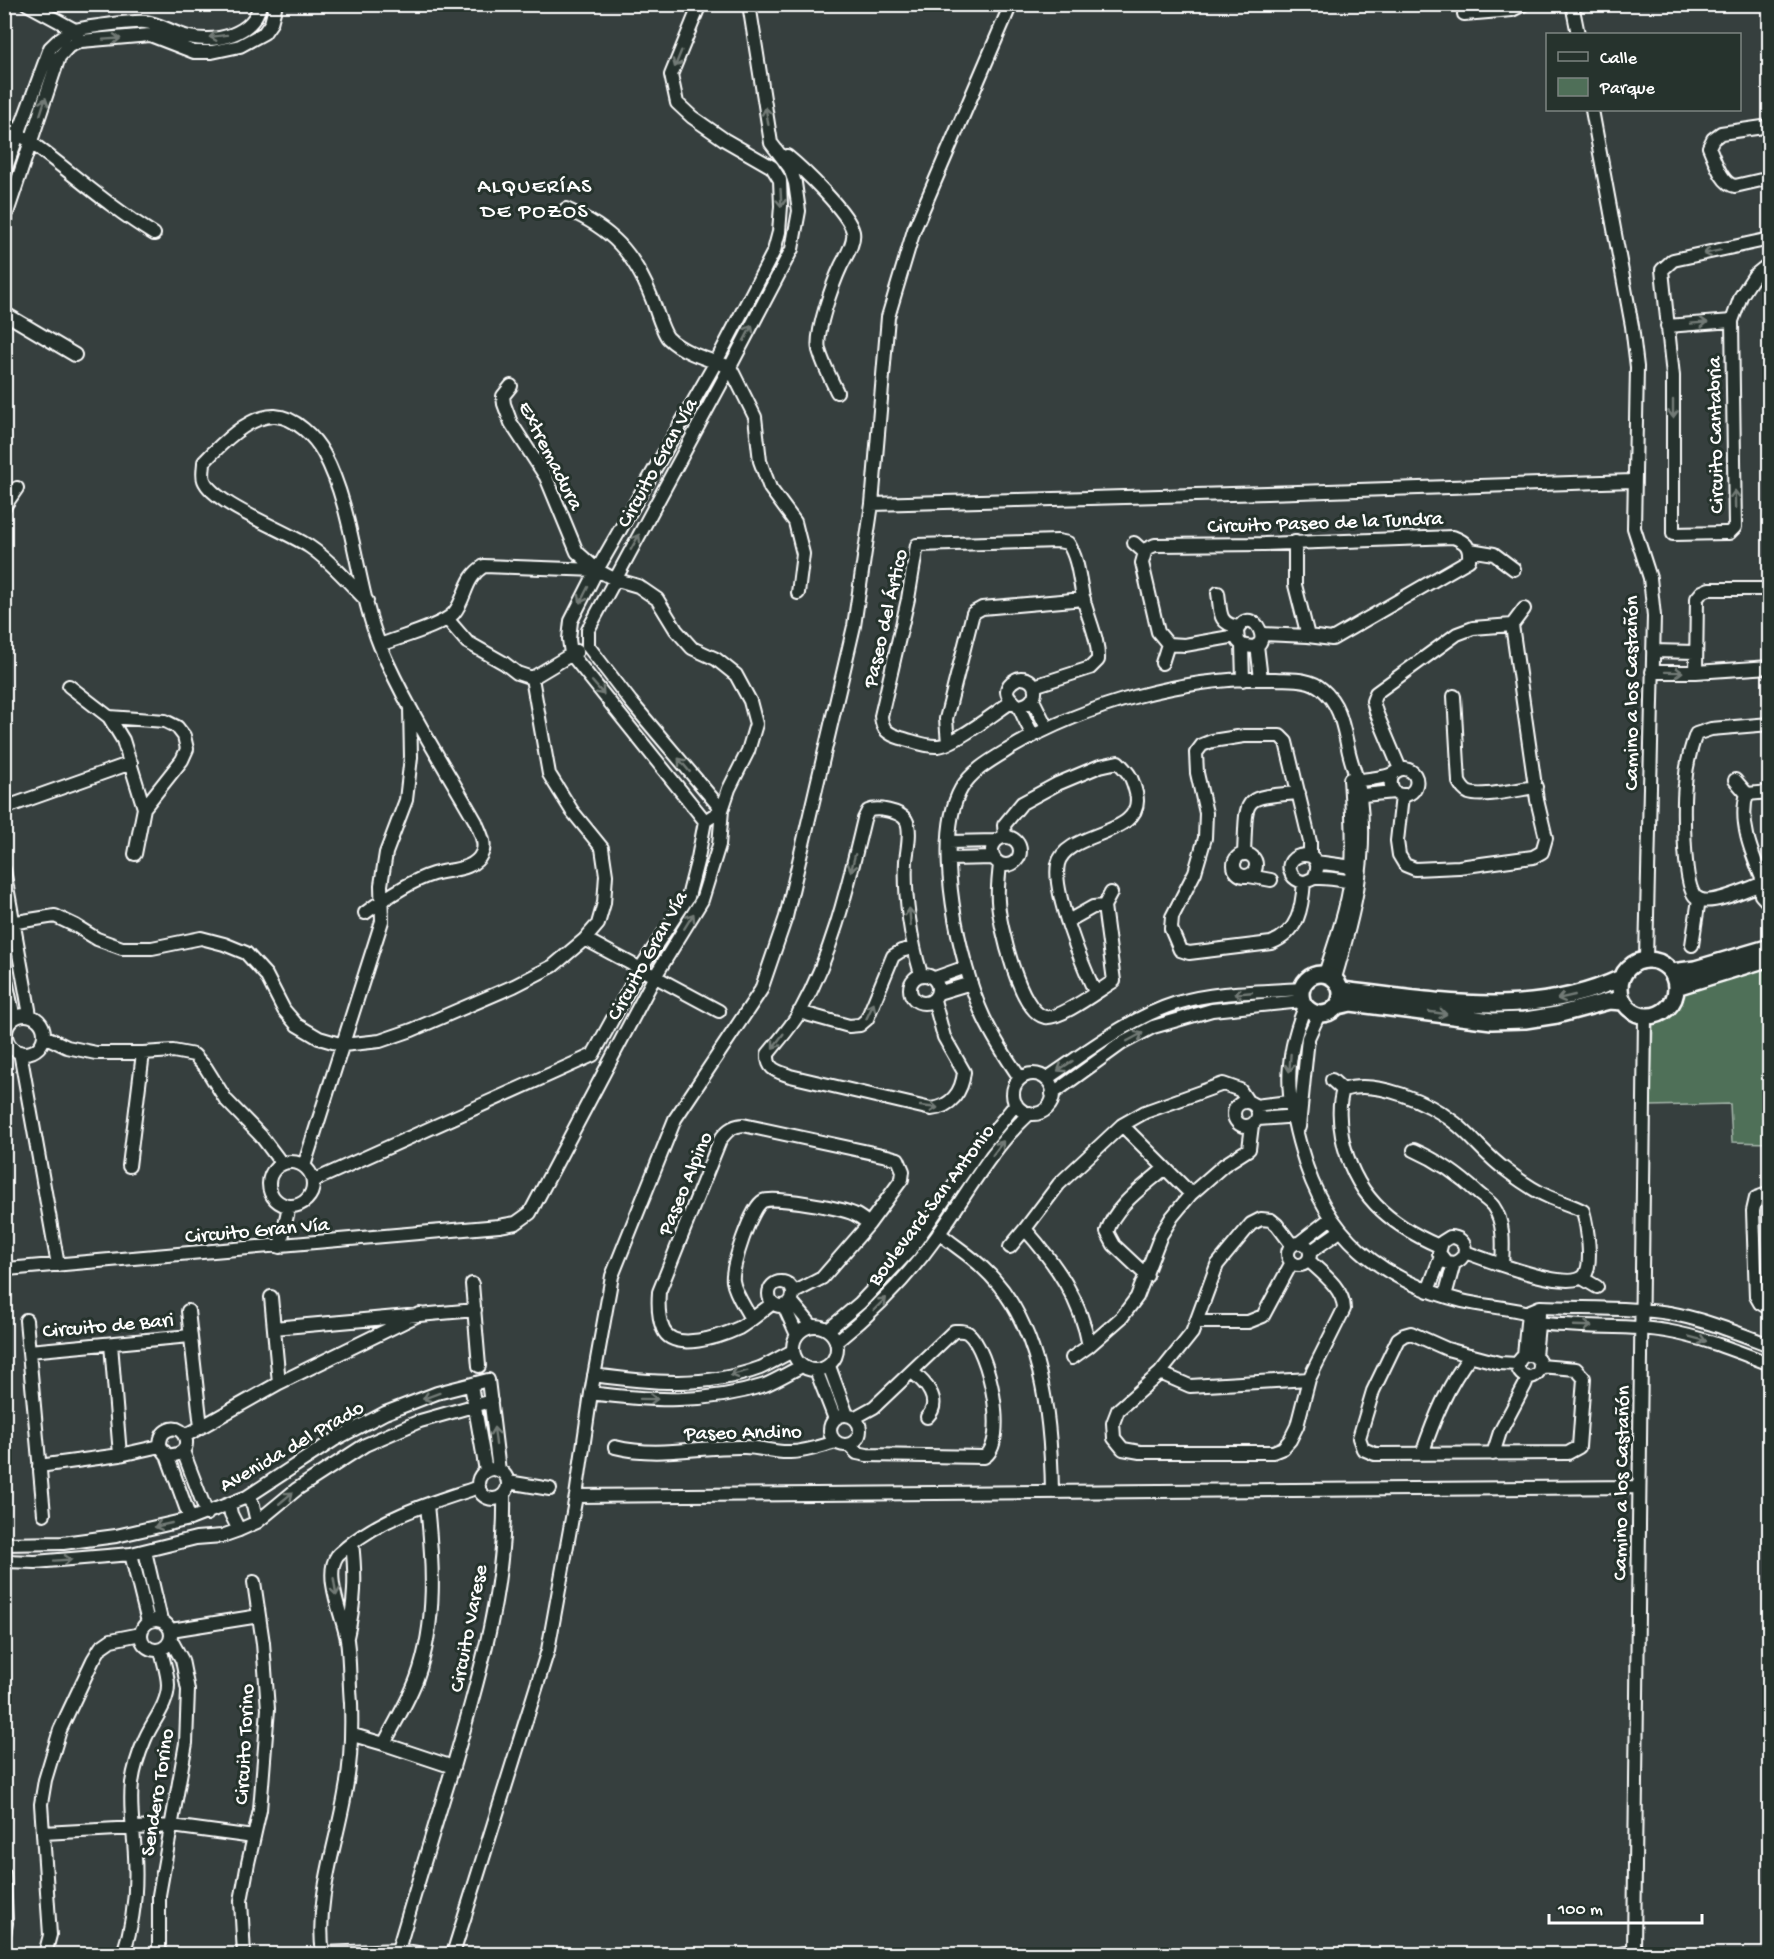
<svg xmlns="http://www.w3.org/2000/svg" width="1774" height="1959" viewBox="0 0 1774 1959" font-family="'Gochi Hand',sans-serif">
	<style>
		.green { fill: #4f6f58; stroke: #a7b7ac; stroke-width: 1.5 }
		.lines { fill: none; stroke-linecap: round; stroke-linejoin: round }
		.minor-casing { stroke: #fff; stroke-width: 16 }
		.tertiary-casing { stroke: #fff; stroke-width: 20 }
		.minor { stroke: #26332d; stroke-width: 12 }
		.tertiary { stroke: #26332d; stroke-width: 15 }
		.oneway { stroke: #727a76 }
		.labels { text-anchor: middle; stroke-width: 6; stroke-linejoin: round; paint-order: stroke }
		.street-label { font-size: 21px; fill: #fff; stroke: #26332d }
		.neighbourhood-label { font-size: 22px; letter-spacing: 1.5px; fill: #fff; stroke: #26332d }
	</style>
	<rect width="100%" height="100%" fill="#363f3e"/>
	<filter id="ink" filterUnits="userSpaceOnUse"><feTurbulence type="fractalNoise" baseFrequency=".0167" numOctaves="2"/><feDisplacementMap in="SourceGraphic" scale="12" xChannelSelector="R" yChannelSelector="G"/><feConvolveMatrix kernelMatrix="1 2 1 2 8 2 1 2 1" color-interpolation-filters="sRGB"/></filter>
	<g filter="url(#ink)">
		<!-- green -->
		<path class="green" d="M1769,963V1143L1732,1142L1730,1104L1650,1106L1653,1023L1672,1012L1683,992Z"/>
		<g class="lines">
			<!-- minor casing -->
			<g class="minor-casing">
				<path id="minor" d="M27,4L75,30L78,35
					M1572,4L1578,34
					M1464,14L1512,10L1524,4
					M1592,110L1632,326L1637,367L1634,528L1650,578L1654,616L1646,959
					M4,123C56,158 101,202 154,234
					M1770,126L1721,133L1713,139L1709,147C1715,160 1721,184 1735,186L1770,178
					M787,156C803,169 849,213 853,232C855,243 846,256 841,266C833,283 815,333 819,350C823,364 831,379 837,392
					M4,173L50,48C57,41 63,35 72,31C83,27 133,21 145,22C161,24 174,34 189,37C216,43 254,35 260,4
					M566,209C612,229 634,253 652,299C656,309 662,331 668,338C683,353 710,360 730,367L755,417L760,461L770,488L795,522L803,554L798,593
					M4,222L59,57L69,46L81,41L150,35L194,52H212L240,46L264,33L271,23L276,4
					M1770,239L1673,260L1662,270L1673,376V534L1725,533H1729L1735,527L1732,321L1741,296L1754,276L1770,263
					M4,313L75,355
					M1667,326L1732,321
					M511,386L503,396L504,404L511,423L546,477L577,552L597,570
					M872,504L1267,493L1633,481
					M4,507L17,488
					M1295,542V585L1308,636
					M1134,543L1144,552
					M1470,550L1494,554L1514,569
					M1218,593C1221,611 1217,624 1239,627
					M448,620L467,642L504,663L517,673L532,678
					M1512,625L1524,609
					M1236,636L1185,645L1168,644L1158,632L1142,563L1146,549L1155,545L1264,544L1453,537C1466,542 1470,546 1469,560L1332,639L1308,636L1262,634
					M380,645C397,638 443,626 454,613C467,597 464,578 484,566L597,570L614,579L638,586L657,599L676,630L692,648L716,659L736,675L750,701L756,724L748,751L729,789L722,810L705,821
					M1242,645C1280,657 1253,598 1237,631L1238,641L1242,645L1243,680
					M1257,645L1261,679
					M1653,651L1695,652
					M1162,663L1168,644
					M1652,672H1696L1770,667
					M1696,672L1697,598L1702,592L1709,589H1770
					M532,678L577,651
					M69,686L109,717L123,740L144,808L135,854
					M1454,696L1459,782C1462,787 1464,791 1469,793C1483,798 1520,789 1536,787
					M1033,700L1047,728
					M1011,702C996,712 954,745 938,746C926,747 913,741 901,738C888,734 882,730 881,716L908,599L917,545L1058,541L1068,543C1079,560 1079,581 1084,601C1089,621 1099,640 1098,660L1090,668L1034,686
					M1018,706C1042,704 1039,677 1020,678C1017,678 1014,681 1012,682C999,694 1015,701 1020,709C1024,718 1028,727 1033,735
					M109,717L165,721L177,727L184,736L187,749L182,760L144,808
					M1770,724L1711,729L1696,734C1690,750 1686,767 1685,784C1683,805 1683,879 1694,895C1695,897 1699,899 1702,900C1716,904 1749,888 1764,883C1753,856 1738,823 1747,794L1770,792
					M948,743L946,719L973,613L982,608L1084,599
					M1400,769L1376,712L1373,701L1376,693L1457,634L1473,628L1512,625L1537,800L1546,838L1542,852L1533,857L1459,867L1415,869L1405,865L1399,855L1397,841L1402,796
					M1735,780L1747,794
					M1350,781C1360,780 1385,778 1392,774C1397,772 1398,768 1405,769C1424,772 1418,801 1397,794C1390,789 1389,782 1393,774
					M1353,796L1394,792
					M4,808L131,763
					M992 851a14 14 0 1 1 28 0a14 14 0 1 1-28 0Z
					M1005,837L1004,825L1022,803L1057,784L1100,766L1118,762C1130,774 1132,777 1136,793C1147,837 1066,830 1058,864C1052,892 1083,966 1095,992
					M949,842L996,841
					M1244,853C1247,795 1240,798 1299,793
					M1234 865a11 11 0 1 1 22 0a11 11 0 1 1-22 0Z
					M949,859L994,858
					M1316,862L1360,868
					M1000,864C999,876 997,889 998,901C999,924 1020,1013 1045,1017C1060,1020 1099,990 1114,981L1104,906L1093,907L1068,921
					M4,870L30,1015
					M1249,876L1271,880
					M1314,878C1330,845 1278,851 1292,875C1294,878 1299,881 1303,882C1308,882 1312,878 1316,878C1329,877 1345,881 1358,883
					M1769,879L1764,883L1761,895L1770,905
					M1304,882C1302,908 1299,932 1271,943L1189,953L1180,950L1171,929L1172,917L1195,872L1205,838L1206,813L1197,773L1196,753L1202,745L1212,741L1244,736H1280L1286,742L1310,842V855
					M1104,906L1111,893
					M365,913C384,899 410,881 433,874C450,869 474,871 482,853C487,843 479,831 476,822C443,764 406,707 380,646C356,587 354,510 324,454C315,437 295,417 275,416C249,415 220,445 204,462C204,467 202,475 204,480C213,504 287,531 310,547C332,562 348,582 367,601
					M4,924L55,916L76,926L97,939L122,948H152L201,938L224,944L246,953L266,975L284,1010L297,1025L319,1038L343,1045L380,1041L412,1030L514,986L553,966L585,939L598,924L604,903L606,875L602,848L572,811L549,774L532,678
					M585,939L719,1011
					M1692,945L1699,899
					M4,971L14,1018
					M921,974C911,941 904,896 906,861C907,849 912,830 906,820C900,811 877,807 868,811L864,819C848,885 834,950 801,1010C792,1026 779,1040 768,1054C767,1070 777,1071 790,1076L931,1109C951,1107 962,1092 964,1072L944,1037L934,1000
					M1325,974C1336,939 1350,903 1352,867C1354,837 1352,808 1350,779
					M910 989a14 14 0 1 1 28 0a14 14 0 1 1-28 0Z
					M935,978L966,967
					M938,993L971,983
					M1305,1007C1283,1060 1286,1098 1302,1152C1325,1236 1380,1280 1462,1301C1483,1306 1504,1307 1525,1312C1531,1313 1534,1319 1539,1322C1547,1325 1558,1325 1566,1325C1599,1328 1633,1325 1666,1331C1702,1337 1736,1351 1770,1364
					M799,1012L849,1026L860,1025L867,1019L893,956L901,951L913,948
					M6 1034a19 19 0 1 1 38 0a19 19 0 1 1-38 0Z
					M44,1036L67,1047L96,1053H143L173,1051L194,1055L206,1068L226,1100L261,1136L282,1164
					M20,1052L58,1265
					M593,1055L640,969L688,897L698,858L705,821L571,654L569,639L571,621L597,570L716,362L774,251L779,232L781,206L780,180L772,167L725,140L692,117L677,103L671,75L700,4
					M1013 1094a20 20 0 1 1 40 0a20 20 0 1 1-40 0Z
					M1020,1078C1007,1059 994,1039 984,1018C960,967 932,840 961,789C972,770 993,759 1011,748C1086,704 1187,676 1275,679C1292,680 1309,678 1322,689C1340,704 1343,726 1348,748C1351,764 1359,780 1360,796C1368,861 1353,917 1335,978
					M1046,1079C1088,1051 1129,1018 1177,1003C1217,991 1261,992 1301,989
					M1332,1080L1343,1090
					M1052,1094L1121,1044L1153,1027L1212,1010L1302,1001
					M1234 1114a12 12 0 1 1 24 0a12 12 0 1 1-24 0Z
					M1248,1102L1240,1090L1223,1084L1145,1112L1122,1125L1059,1184L1025,1229C1056,1264 1081,1300 1089,1346L1122,1317L1137,1297L1161,1235L1172,1217L1191,1194L1224,1165L1249,1149L1252,1125
					M1255,1106L1297,1101
					M1258,1119L1298,1116
					M1122,1125L1191,1194
					M1299,1127L1308,1038L1319,1014
					M1414,1150C1439,1161 1459,1175 1479,1194C1484,1198 1490,1202 1493,1206C1505,1223 1503,1246 1502,1265
					M269 1184a22 22 0 1 1 44 0a22 22 0 1 1-44 0Z
					M129,1166L143,1053
					M304,1166L382,921L381,885L386,853L406,800L411,757L410,707
					M313,1181L593,1055
					M1770,1193L1756,1198L1753,1211L1756,1296L1760,1303L1770,1309
					M939,1233C953,1245 970,1255 983,1268C1042,1322 1051,1417 1052,1492
					M1299,1243L1331,1218
					M1288 1254a11 11 0 1 1 22 0a11 11 0 1 1-22 0Z
					M1292,1245L1277,1225L1271,1220L1261,1219L1251,1224L1217,1265L1192,1333L1160,1373L1118,1410L1113,1423L1114,1438L1123,1449L1140,1452H1273L1283,1448L1290,1440L1297,1426L1309,1379L1344,1309C1344,1289 1322,1273 1308,1260
					M1439,1246C1388,1224 1353,1194 1342,1136C1339,1120 1338,1105 1343,1090C1376,1079 1429,1102 1455,1123C1473,1137 1487,1157 1506,1170C1519,1180 1533,1190 1549,1197C1560,1202 1572,1205 1583,1211C1587,1225 1593,1263 1585,1275C1570,1293 1485,1259 1465,1252
					M280,1247L289,1206
					M1010,1247L1025,1229
					M1310,1252L1340,1231
					M7,1269L499,1226L516,1223L530,1213L654,978L702,900L719,845L722,810L631,702L588,646V630L730,367L792,249L799,211L795,183L790,168L771,143L749,4
					M1147,1276L1114,1245L1107,1232C1115,1205 1145,1186 1165,1168
					M1582,1278L1597,1287
					M769 1294a12 12 0 1 1 24 0a12 12 0 1 1-24 0Z
					M472,1284L479,1366
					M1428,1291L1441,1256
					M1445,1296L1454,1263C1470,1257 1468,1237 1450,1237L1442,1242L1439,1253L1446,1262L1454,1263
					M271,1297L279,1383
					M791,1301L812,1326
					M773,1303C762,1311 751,1321 739,1328C722,1336 673,1353 663,1329C658,1317 658,1305 659,1292L720,1140C726,1132 731,1126 743,1125L887,1156L898,1159L903,1171L902,1179L869,1224L822,1278L793,1293
					M784,1306L797,1335
					M188,1311L201,1427
					M1528,1312L1540,1307C1583,1309 1627,1307 1669,1313C1703,1319 1737,1333 1770,1345
					M751,1319C745,1307 735,1294 733,1281C731,1268 751,1207 763,1201C774,1196 841,1208 854,1214C859,1216 864,1220 869,1224
					M26,1320L44,1514
					M1197,1322H1248L1263,1316L1292,1262
					M793 1348a22 22 0 1 1 44 0a22 22 0 1 1-44 0Z
					M274,1328L475,1310
					M828,1330L860,1303L909,1251L980,1148L1016,1104
					M836,1342C875,1311 909,1276 938,1235C967,1194 991,1148 1030,1113
					M111,1344L120,1455
					M29,1351L190,1336
					M1524,1355L1528,1312
					M1518 1366a11 11 0 1 1 22 0a11 11 0 1 1-22 0Z
					M1535,1356L1539,1315
					M1072,1358L1089,1346
					M1518,1364L1499,1363L1447,1349L1411,1333L1404,1335L1398,1339L1373,1391L1359,1438L1363,1449L1375,1454L1568,1453L1579,1447L1584,1378L1576,1369L1540,1366
					M829,1366L847,1415
					M816,1370L835,1419
					M912,1372C925,1382 943,1401 927,1417
					M1160,1373L1190,1386L1309,1379
					M594,1375C650,1383 706,1388 760,1368C771,1363 782,1356 793,1351
					M471,1385L486,1471
					M591,1393C651,1401 706,1404 765,1385C777,1380 790,1372 802,1366
					M830 1430a15 15 0 1 1 30 0a15 15 0 1 1-30 0Z
					M185,1436L279,1383L420,1314
					M849,1445L857,1453L867,1455L984,1457C1009,1443 989,1349 968,1333C964,1330 959,1331 954,1331L874,1407L854,1418
					M615,1447C658,1458 700,1446 744,1447C760,1447 775,1453 790,1452C806,1452 821,1446 836,1442
					M183,1451L207,1514
					M1422,1454C1434,1419 1448,1384 1471,1355
					M1493,1454L1500,1432L1525,1385L1528,1377
					M167,1455C197,1458 187,1421 168,1430C161,1433 160,1439 160,1446L167,1455L190,1519
					M39,1466L120,1455L160,1446
					M478 1484a15 15 0 1 1 30 0a15 15 0 1 1-30 0Z
					M508,1482L550,1489
					M576,1496L1639,1487
					M247,1497L253,1505L257,1522
					M229,1504L231,1514L239,1530
					M4,1544L63,1543L116,1536L190,1519L247,1497L334,1440L385,1413L437,1393L488,1380L499,1471
					M145,1551L161,1620
					M131,1554L148,1622
					M4,1561L35,1562L131,1554L196,1538L222,1536L239,1530L257,1522L297,1489L365,1445L420,1421L491,1401
					M141 1635a15 15 0 1 1 30 0a15 15 0 1 1-30 0Z
					M171,1630L259,1616
					M347,1637C355,1603 356,1577 352,1543
					M353,1735L384,1744L453,1767
					M384,1744C395,1722 409,1700 417,1678C437,1622 433,1562 427,1505
					M44,1833L172,1826L254,1837
					M4,1874L6,1923L4,1935
					M398,1950C416,1889 434,1828 453,1767C479,1678 506,1588 504,1495
					M323,1953L398,1950L424,1954
					M45,1954L50,1935L41,1804L45,1780L60,1730L93,1660L101,1647L111,1640L141,1634
					M123,1954C134,1922 137,1890 135,1856C134,1831 129,1808 132,1783C134,1768 139,1753 145,1739C152,1722 168,1705 168,1685C168,1674 163,1661 161,1650
					M159,1954V1895L186,1743L188,1690L182,1660L171,1640
					M244,1954L241,1901L248,1863L260,1810L268,1709L263,1643L254,1582
					M323,1954C315,1901 336,1846 345,1794C351,1764 352,1734 351,1703C349,1682 350,1661 347,1640C344,1619 323,1576 337,1556C339,1553 344,1550 347,1547C384,1516 434,1502 479,1487
					M453,1954L548,1650L576,1496L591,1393L612,1276L675,1119L761,990L786,917L854,626L872,504L888,317L914,230L1011,4
					M1622,1954L1634,1951L1645,1016"/>
			</g>
			<!-- tertiary casing -->
			<g class="tertiary-casing">
				<path id="tertiary" d="M1620 988a28 28 0 1 1 56 0a28 28 0 1 1-56 0Z
					M1672,972L1695,969L1770,947
					M1301 994a20 20 0 1 1 40 0a20 20 0 1 1-40 0Z
					M1676,987L1770,958
					M1342,990C1436,1001 1531,1020 1621,978
					M1338,1006L1351,1003L1492,1021L1525,1020L1557,1015L1609,1001L1623,1002"/>
			</g>
			<!-- minor -->
			<use href="#minor" class="minor"/>
			<!-- tertiary -->
			<use href="#tertiary" class="tertiary"/>
		</g>
		<!-- one-way arrows -->
		<defs><path id="oneway-shaft" d="M-6 0H5M1.5-3L5.5 0L1.5 3" fill="none" stroke-width="1.6" stroke-linecap="round" stroke-linejoin="round" transform="scale(1.5)"/></defs>
		<g class="oneway">
			<use href="#oneway-shaft" transform="translate(218 36) rotate(173)"/>
			<use href="#oneway-shaft" transform="translate(112 39) rotate(-4)"/>
			<use href="#oneway-shaft" transform="translate(678 59) rotate(112)"/>
			<use href="#oneway-shaft" transform="translate(43 106) rotate(-72)"/>
			<use href="#oneway-shaft" transform="translate(767 116) rotate(-99)"/>
			<use href="#oneway-shaft" transform="translate(781 198) rotate(87)"/>
			<use href="#oneway-shaft" transform="translate(1712 252) rotate(168)"/>
			<use href="#oneway-shaft" transform="translate(1699 323) rotate(-4)"/>
			<use href="#oneway-shaft" transform="translate(748 333) rotate(-62)"/>
			<use href="#oneway-shaft" transform="translate(1673 409) rotate(90)"/>
			<use href="#oneway-shaft" transform="translate(1735 499) rotate(-91)"/>
			<use href="#oneway-shaft" transform="translate(635 542) rotate(-61)"/>
			<use href="#oneway-shaft" transform="translate(584 595) rotate(117)"/>
			<use href="#oneway-shaft" transform="translate(1674 672) rotate(1)"/>
			<use href="#oneway-shaft" transform="translate(598 688) rotate(49)"/>
			<use href="#oneway-shaft" transform="translate(684 765) rotate(-130)"/>
			<use href="#oneway-shaft" transform="translate(853 863) rotate(104)"/>
			<use href="#oneway-shaft" transform="translate(910 917) rotate(-95)"/>
			<use href="#oneway-shaft" transform="translate(689 921) rotate(-58)"/>
			<use href="#oneway-shaft" transform="translate(1243 993) rotate(175)"/>
			<use href="#oneway-shaft" transform="translate(1566 997) rotate(167)"/>
			<use href="#oneway-shaft" transform="translate(870 1011) rotate(-65)"/>
			<use href="#oneway-shaft" transform="translate(1438 1013) rotate(8)"/>
			<use href="#oneway-shaft" transform="translate(1135 1037) rotate(-28)"/>
			<use href="#oneway-shaft" transform="translate(778 1041) rotate(127)"/>
			<use href="#oneway-shaft" transform="translate(1290 1063) rotate(94)"/>
			<use href="#oneway-shaft" transform="translate(1065 1066) rotate(147)"/>
			<use href="#oneway-shaft" transform="translate(929 1107) rotate(6)"/>
			<use href="#oneway-shaft" transform="translate(998 1148) rotate(-53)"/>
			<use href="#oneway-shaft" transform="translate(880 1304) rotate(-45)"/>
			<use href="#oneway-shaft" transform="translate(1583 1326) rotate(2)"/>
			<use href="#oneway-shaft" transform="translate(1698 1339) rotate(15)"/>
			<use href="#oneway-shaft" transform="translate(739 1373) rotate(165)"/>
			<use href="#oneway-shaft" transform="translate(431 1396) rotate(160)"/>
			<use href="#oneway-shaft" transform="translate(649 1399) rotate(1)"/>
			<use href="#oneway-shaft" transform="translate(495 1436) rotate(-97)"/>
			<use href="#oneway-shaft" transform="translate(286 1498) rotate(-40)"/>
			<use href="#oneway-shaft" transform="translate(163 1525) rotate(167)"/>
			<use href="#oneway-shaft" transform="translate(63 1560) rotate(-4)"/>
			<use href="#oneway-shaft" transform="translate(335 1587) rotate(81)"/>
		</g>
	</g>
	<g class="labels">
		<!-- street labels -->
		<g class="street-label">
			<text transform="translate(1714 435) rotate(-91)" y="7">Circuito Cantabria</text>
			<text transform="translate(552 455) rotate(63)" y="7">Extremadura</text>
			<text transform="translate(656 462) rotate(-61)" y="7">Circuito Gran Vía</text>
			<text transform="translate(1325 521) rotate(-2)" y="7">Circuito Paseo de la Tundra</text>
			<text transform="translate(884 618) rotate(-77)" y="7">Paseo del Ártico</text>
			<text transform="translate(1630 693) rotate(-90)" y="7">Camino a los Castañón</text>
			<text transform="translate(646 955) rotate(-61)" y="7">Circuito Gran Vía</text>
			<text transform="translate(684 1183) rotate(-67)" y="7">Paseo Alpino</text>
			<text transform="translate(930 1204) rotate(-53)" y="7">Boulevard San Antonio</text>
			<text transform="translate(257 1229) rotate(-5)" y="7">Circuito Gran Vía</text>
			<text transform="translate(108 1324) rotate(-5)" y="7">Circuito de Bari</text>
			<text transform="translate(743 1431) rotate(-1)" y="7">Paseo Andino</text>
			<text transform="translate(291 1445) rotate(-30)" y="7">Avenida del Prado</text>
			<text transform="translate(1620 1483) rotate(-89)" y="7">Camino a los Castañón</text>
			<text transform="translate(467 1628) rotate(-79)" y="7">Circuito Varese</text>
			<text transform="translate(243 1744) rotate(-87)" y="7">Circuito Torino</text>
			<text transform="translate(156 1792) rotate(-81)" y="7">Sendero Torino</text>
		</g>
		<!-- neighbourhood labels -->
		<g class="neighbourhood-label">
			<text x="535" y="192">ALQUERÍAS<tspan x="535" dy="25">DE POZOS</tspan></text>
		</g>
	</g>
	<!-- margin -->
	<rect width="1774" height="1959" fill="none" stroke="#26332d" stroke-width="24"/>
	<rect x="12" y="12" width="1750" height="1935" fill="none" stroke="#fff" stroke-width="2" filter="url(#ink)"/>
	<!-- legend -->
	<rect x="1546" y="33" width="195" height="78" fill="#26332d" stroke="#7d8581" stroke-width="1.5"/>
	<rect x="1558" y="52" width="30" height="9" fill="#26332d" stroke="#7d8581" stroke-width="1.5"/>
	<text x="1600" y="63" font-size="18" fill="#ffffff">Calle</text>
	<rect x="1558" y="78" width="30" height="18" fill="#4f6f58" stroke="#7d8581" stroke-width="1.5"/>
	<text x="1600" y="93" font-size="18" fill="#ffffff">Parque</text>
	<!-- scale -->
	<path d="M1549 1914v9h153v-9" fill="none" stroke="#ffffff" stroke-width="3"/>
	<text x="1558" y="1914" font-size="18" fill="#ffffff" stroke="#26332d" stroke-width="4.5" paint-order="stroke">100 m</text>
</svg>
